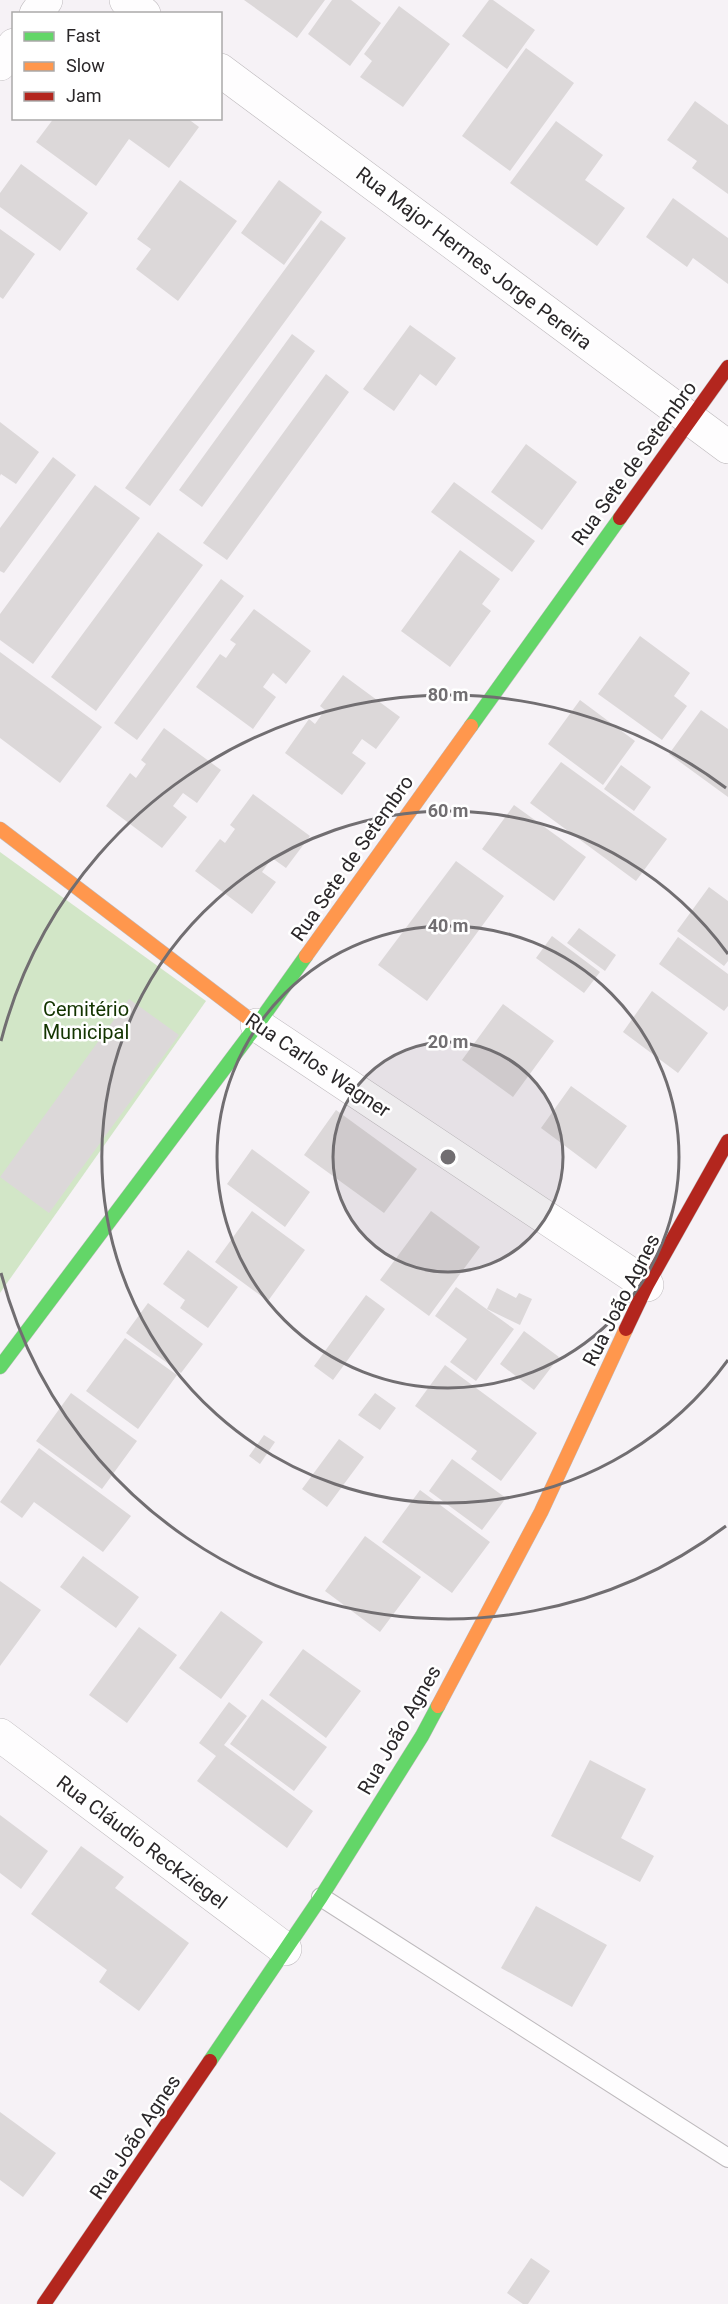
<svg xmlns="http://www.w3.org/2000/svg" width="728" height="2304" viewBox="0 0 728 2304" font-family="Roboto,sans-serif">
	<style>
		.green { fill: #d2e6c7 }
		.building { fill: #dcd8d9 }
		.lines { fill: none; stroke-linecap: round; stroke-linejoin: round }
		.lane-casing { stroke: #bebabd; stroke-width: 20 }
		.street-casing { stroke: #bebabd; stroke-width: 34 }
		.fast-casing { stroke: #bebabd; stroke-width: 15 }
		.slow-casing { stroke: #bebabd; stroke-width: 15 }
		.jam-casing { stroke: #bebabd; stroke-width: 15 }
		.lane { stroke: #fefdfe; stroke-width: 18 }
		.street { stroke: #fefdfe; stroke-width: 33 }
		.fast { stroke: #63d668; stroke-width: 14 }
		.slow { stroke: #ff974d; stroke-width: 14 }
		.jam { stroke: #b3261e; stroke-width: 14 }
		.ring { fill: none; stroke: #716e71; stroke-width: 3 }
		.labels { text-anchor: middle; stroke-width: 5; stroke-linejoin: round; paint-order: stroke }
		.street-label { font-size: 20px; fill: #2a2729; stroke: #fff }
		.park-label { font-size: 20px; fill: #133400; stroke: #fff }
		.centre { fill: #716e71; stroke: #fff; stroke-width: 3 }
		.ring-label { font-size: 18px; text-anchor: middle; font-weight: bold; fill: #716e71; stroke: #fff; stroke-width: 5; stroke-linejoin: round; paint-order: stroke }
	</style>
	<rect width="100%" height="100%" fill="#f6f2f6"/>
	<!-- green -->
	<path class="green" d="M0,852L206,1001L0,1293Z"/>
	<!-- building -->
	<path class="building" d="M244,0H325L297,38Z
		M332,0H351L381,23L350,66L308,34Z
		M489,0H493L535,30L507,69L462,36Z
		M399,6L450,44L403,107L360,77L372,61L364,54Z
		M526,48L574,83L510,171L462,136Z
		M695,101L728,125V194L692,168L697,161L667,140Z
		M54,118H187L199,127L169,168L129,139L96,186L36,142Z
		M556,121L603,155L585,180L625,208L597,246L510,183Z
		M21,164L88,213L60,251L0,207V193Z
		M180,180L237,221L178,301L136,269L151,249L137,239Z
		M279,180L322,212L284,265L241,233Z
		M673,198L728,238V284L693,258L687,267L646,237Z
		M321,220L346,238L150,506L125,488Z
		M0,229L35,254L3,299L0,297Z
		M410,325L456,358L436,386L420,374L394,411L363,389Z
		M292,334L315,351L202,507L179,490Z
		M326,374L349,392L227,560L203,543Z
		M0,422L39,452L16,484L1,474L0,476Z
		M526,444L577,482L542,530L491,492Z
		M53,457L76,475L4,573L0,571V528Z
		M454,482L535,541L512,572L431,512Z
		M95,485L140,518L33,664L0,640V614Z
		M158,532L203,565L96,711L51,677Z
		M460,550L500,579L482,604L491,611L450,667L401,631Z
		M221,579L244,596L137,740L114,723Z
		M254,609L311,651L286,684L273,673L263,687L276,697L253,729L196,687L220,654L226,658L236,644L230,640Z
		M640,636L690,673L674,696L687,706L662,740L598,694Z
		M0,652L102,727L60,783L0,738Z
		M343,675L400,717L376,749L362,739L352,753L366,763L342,795L285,753L309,719L315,724L325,710L320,706Z
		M580,700L635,741L603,785L548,744Z
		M701,710L728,729V797L669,754Z
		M164,728L221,770L197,803L183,793L173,806L187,817L162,848L106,806L130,773L136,778L146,764L141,760Z
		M561,762L667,839L636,881L530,803Z
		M621,765L651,787L634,811L604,789Z
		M253,794L310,836L286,868L272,858L262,872L276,882L252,914L195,871L220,839L225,843L235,829L230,825Z
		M514,805L586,857L554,901L482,849Z
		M456,861L504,896L427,1001L378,965Z
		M709,887L728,901V961L724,966L677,931Z
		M579,928L616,955L605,971L567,943Z
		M552,936L600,972L584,993L536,958Z
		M678,937L728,974V1006L724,1011L659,964Z
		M652,991L708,1033L678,1073L623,1032Z
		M129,999L179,1035L49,1213L0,1177Z
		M503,1004L554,1041L513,1097L462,1060Z
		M571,1086L627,1126L596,1169L541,1128Z
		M336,1110L417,1169L384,1213L304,1155Z
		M252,1149L310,1192L285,1227L227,1184Z
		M252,1211L305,1250L268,1301L215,1262Z
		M431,1211L480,1247L429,1316L380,1280Z
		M188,1250L238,1287L208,1328L180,1308L185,1300L163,1284Z
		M456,1287L514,1329L476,1381L450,1362L467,1339L435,1316Z
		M497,1288L516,1298L519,1293L532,1299L520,1325L487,1309Z
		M366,1295L385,1309L333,1380L314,1366Z
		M148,1303L203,1344L181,1373L126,1333Z
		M524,1331L559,1357L534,1390L500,1364Z
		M125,1338L177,1375L138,1429L86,1391Z
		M445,1365L537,1433L501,1481L471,1459L477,1451L415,1406Z
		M71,1393L137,1441L102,1489L36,1441Z
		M375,1393L396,1408L380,1430L358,1415Z
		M264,1435L275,1442L260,1464L249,1456Z
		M339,1439L364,1457L327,1507L302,1489Z
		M39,1448L131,1516L103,1552L34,1502L22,1518L0,1502Z
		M452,1459L506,1498L482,1530L429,1491Z
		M420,1490L490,1542L452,1593L382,1542Z
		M365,1536L421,1577L380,1632L325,1591Z
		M83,1556L139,1597L116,1628L60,1587Z
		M0,1581L41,1610L0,1666Z
		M221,1611L263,1642L221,1699L179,1668Z
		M139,1627L177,1655L127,1723L89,1695Z
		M303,1649L361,1691L326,1738L269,1695Z
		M262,1699L327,1747L294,1791L230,1744Z
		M229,1702L247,1716L224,1745L313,1811L287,1848L197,1781L216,1756L199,1743Z
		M590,1760L646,1789L621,1838L654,1856L640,1882L551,1836Z
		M0,1815L48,1851L21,1889L0,1873Z
		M81,1846L124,1877L115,1888L189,1943L139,2011L99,1982L107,1970L31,1914Z
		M536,1906L607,1945L572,2007L501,1968Z
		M0,2112L56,2153L23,2197L0,2180Z
		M531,2258L550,2271L528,2304H523L507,2293Z"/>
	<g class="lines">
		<!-- lane casing -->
		<g class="lane-casing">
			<path id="lane" d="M321,1897L728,2158"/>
		</g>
		<!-- street casing -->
		<g class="street-casing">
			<path id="street" d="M126,0L144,14
				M36,14L46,0
				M0,64L14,45
				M220,70L728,447
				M257,1025L647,1285
				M0,1735L285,1949"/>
		</g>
		<!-- fast casing -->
		<g class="fast-casing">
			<path id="fast" d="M471,726L620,518
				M0,1367L257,1025L306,956
				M210,2061L321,1897L422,1736L438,1706"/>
		</g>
		<!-- slow casing -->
		<g class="slow-casing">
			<path id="slow" d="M0,829L257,1025
				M306,956L471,726
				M438,1706L541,1512L626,1329"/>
		</g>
		<!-- jam casing -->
		<g class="jam-casing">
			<path id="jam" d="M620,518L728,367
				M626,1329L647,1285L728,1141
				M44,2304L210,2061"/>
		</g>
		<!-- lane -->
		<use href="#lane" class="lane"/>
		<!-- street -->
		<use href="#street" class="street"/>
		<!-- fast -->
		<use href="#fast" class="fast"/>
		<!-- slow -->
		<use href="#slow" class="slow"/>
		<!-- jam -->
		<use href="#jam" class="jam"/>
	</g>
	<!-- distance rings -->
	<circle cx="448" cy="1157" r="115" fill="#716e71" fill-opacity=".12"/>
	<g class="ring">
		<circle cx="448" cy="1157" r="115"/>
		<circle cx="448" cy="1157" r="231"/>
		<path d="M728 1360A346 346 0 1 1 728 954"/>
		<path d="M726 1526A462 462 0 0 1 1 1273M1 1041A462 462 0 0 1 726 788"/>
	</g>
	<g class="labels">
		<!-- street labels -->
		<g class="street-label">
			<text transform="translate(474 258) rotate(37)" y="7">Rua Major Hermes Jorge Pereira</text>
			<text transform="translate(634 463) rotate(-54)" y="7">Rua Sete de Setembro</text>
			<text transform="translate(352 858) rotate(-55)" y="7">Rua Sete de Setembro</text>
			<text transform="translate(318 1065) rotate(34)" y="7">Rua Carlos Wagner</text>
			<text transform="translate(621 1300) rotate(-63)" y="7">Rua João Agnes</text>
			<text transform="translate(399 1730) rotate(-60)" y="7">Rua João Agnes</text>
			<text transform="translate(142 1842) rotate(37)" y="7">Rua Cláudio Reckziegel</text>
			<text transform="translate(135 2137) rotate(-56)" y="7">Rua João Agnes</text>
		</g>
		<!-- park labels -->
		<g class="park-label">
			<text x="86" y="1016">Cemitério<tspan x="86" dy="23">Municipal</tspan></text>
		</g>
	</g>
	<circle cx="448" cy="1157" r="9" class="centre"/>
	<g class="ring-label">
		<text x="448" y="701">80 m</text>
		<text x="448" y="817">60 m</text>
		<text x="448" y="932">40 m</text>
		<text x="448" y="1048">20 m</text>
	</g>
	<!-- legend -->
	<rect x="12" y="12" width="210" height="108" fill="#ffffff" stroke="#aaa9a9" stroke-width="1.5"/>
	<rect x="24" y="32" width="30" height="9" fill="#63d668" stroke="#aaa9a9" stroke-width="1.5"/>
	<text x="66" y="42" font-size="18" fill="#2a2729">Fast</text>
	<rect x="24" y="62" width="30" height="9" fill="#ff974d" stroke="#aaa9a9" stroke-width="1.5"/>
	<text x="66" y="72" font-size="18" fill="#2a2729">Slow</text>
	<rect x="24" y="92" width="30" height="9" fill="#b3261e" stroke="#aaa9a9" stroke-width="1.5"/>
	<text x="66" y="102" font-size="18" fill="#2a2729">Jam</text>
</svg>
